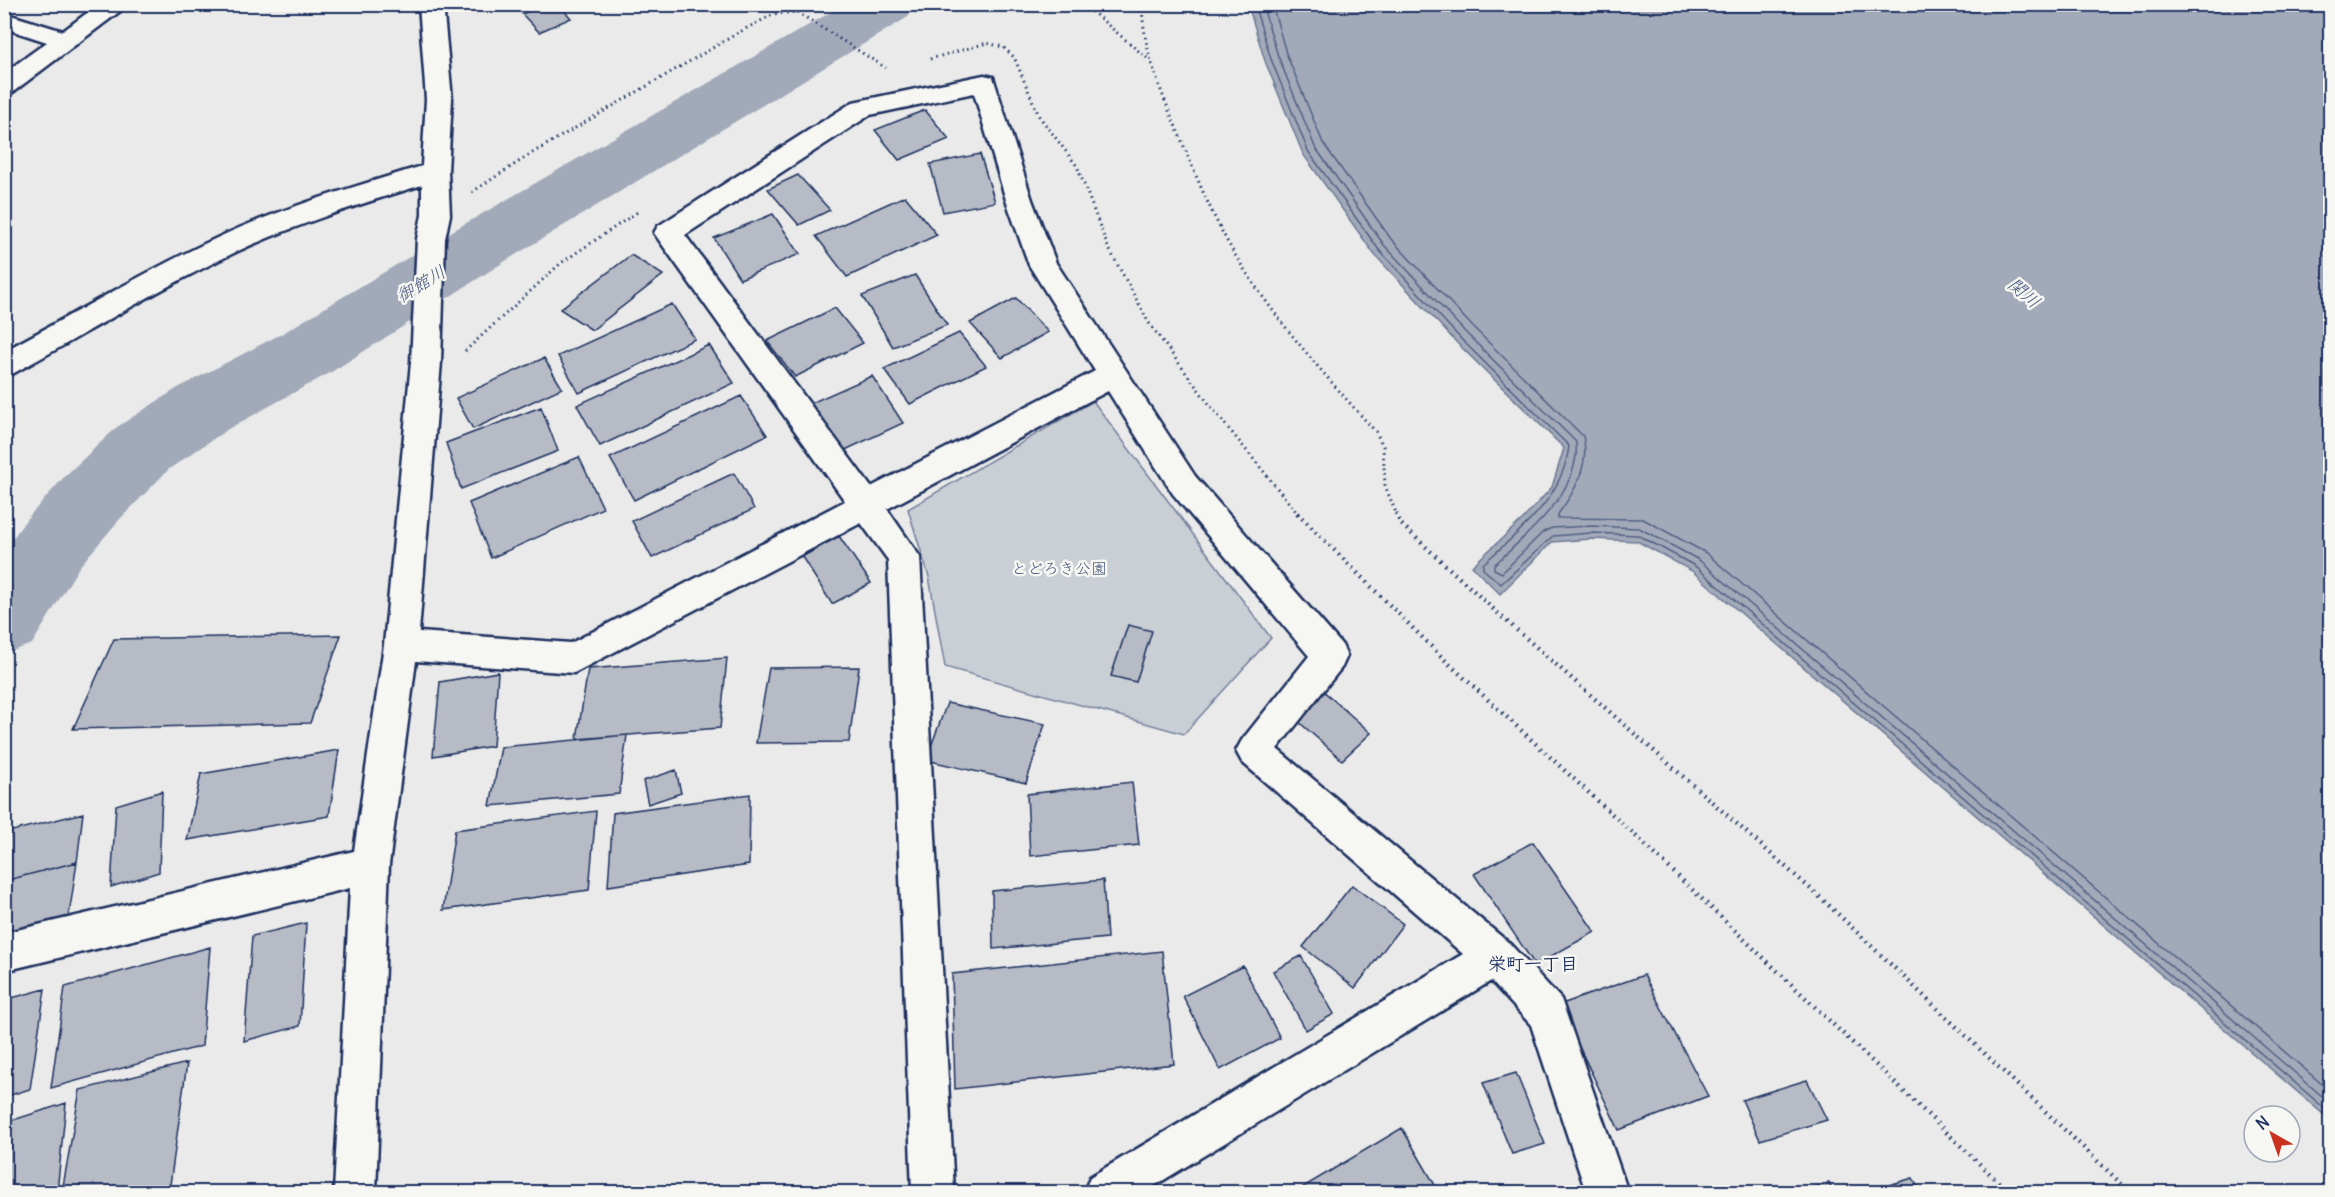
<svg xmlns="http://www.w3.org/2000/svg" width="2335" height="1197" viewBox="0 0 2335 1197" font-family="Delius,'Klee One',sans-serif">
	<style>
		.green { fill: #caced5; stroke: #727e9a; stroke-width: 1.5 }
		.water { fill: #a2aaba; stroke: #6c7995; stroke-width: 1.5 }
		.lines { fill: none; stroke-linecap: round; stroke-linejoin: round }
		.shore { stroke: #516083; stroke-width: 1.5 }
		.river { fill: #a2aaba; fill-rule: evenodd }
		.building { fill: #b6bbc6; stroke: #1b2f5e; stroke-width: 1.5 }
		.minor-casing { stroke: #1b2f5e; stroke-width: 5 }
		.path-far1 { stroke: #1b2f5e; stroke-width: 3; stroke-dasharray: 1.5 4; stroke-linecap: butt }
		.path { stroke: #1b2f5e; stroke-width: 4.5; stroke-dasharray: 1.5 5; stroke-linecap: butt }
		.minor { fill: #f6f6f2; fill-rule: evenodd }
		.labels { text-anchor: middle; stroke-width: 5; stroke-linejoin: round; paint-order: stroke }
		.park-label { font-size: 16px; fill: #47577c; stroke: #f6f6f2 }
		.water-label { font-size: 18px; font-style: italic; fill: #44547a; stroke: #f6f6f2 }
		.neighbourhood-label { font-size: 18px; font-weight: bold; fill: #1b2f5e; stroke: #f6f6f2 }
	</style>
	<rect width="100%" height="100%" fill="#e9eae9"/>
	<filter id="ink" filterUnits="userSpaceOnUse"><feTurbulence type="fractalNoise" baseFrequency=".0167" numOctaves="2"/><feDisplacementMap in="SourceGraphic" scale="12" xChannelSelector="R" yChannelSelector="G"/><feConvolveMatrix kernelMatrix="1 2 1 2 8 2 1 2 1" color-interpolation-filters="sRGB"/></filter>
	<g filter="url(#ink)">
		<!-- green -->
		<path class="green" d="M1093,401L1271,638L1184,734L945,667L929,577L908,509Z"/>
		<!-- water -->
		<path class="water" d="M1248,5H2330V1120L1692,571L1637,541L1591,539L1552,542L1500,594L1472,566L1524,518L1552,487L1564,448L1457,343L1374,254L1303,154L1265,61Z"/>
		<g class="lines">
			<!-- shore -->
			<path class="shore" d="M1254,4L1271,59L1308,151L1379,250L1461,339L1569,446C1563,498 1520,531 1483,564V569L1501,584L1553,536L1591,533L1638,535L1695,566L2330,1113
				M1262,4L1278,56L1315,147L1384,245L1467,334L1576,442C1581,492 1527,534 1494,565V569L1502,573L1543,532L1552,528L1591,526L1639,528L1699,560L2330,1103
				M1272,4L1286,53L1323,143L1391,239L1473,327L1583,436C1590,464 1575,492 1558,514V518L1643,519L1706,553L2330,1091"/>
			<!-- river -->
			<path class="river" d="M845,4H916L908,17L507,260L333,371L228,429L169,469L119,520L79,567L32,644L4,654V551L25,521L65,476L117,427L176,389L283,333L461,226Z"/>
		</g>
		<!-- building -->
		<path class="building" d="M543,4H558L571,18L539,32L522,14Z
			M925,110L949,139L899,160L875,130Z
			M980,154L995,202L943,212L930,164Z
			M798,175L830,210L799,225L768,189Z
			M905,196L937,235L847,277L816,236Z
			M773,214L800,254L740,279L714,238Z
			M631,255L663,275L592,330L560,309Z
			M915,275L947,325L893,347L862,296Z
			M1016,298L1048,332L1002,358L970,323Z
			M672,304L695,339L579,393L558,356Z
			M835,308L863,343L795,377L767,341Z
			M959,333L986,366L910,404L884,369Z
			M709,345L734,383L600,446L577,405Z
			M544,358L562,388L473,429L456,398Z
			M872,376L903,423L841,452L811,403Z
			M741,396L767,435L634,500L610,458Z
			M541,407L558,451L461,489L446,443Z
			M579,457L603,508L491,558L469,503Z
			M734,473L754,509L652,558L632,521Z
			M839,536L871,583L832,604L802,557Z
			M1128,625L1152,631L1136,682L1111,676Z
			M341,635L310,723L73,729L114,639Z
			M727,658L720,728L577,739L588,669Z
			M859,667L849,742L756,743L769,668Z
			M498,672L493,746L433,756L440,682Z
			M1320,688L1371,733L1342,760L1291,715Z
			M947,703L1045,724L1026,783L926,760Z
			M627,735L619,794L490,806L501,747Z
			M339,750L329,816L187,840L201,774Z
			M676,770L681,793L648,804L643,781Z
			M1132,782L1139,845L1030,856L1027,794Z
			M162,791L159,872L111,887L116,805Z
			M750,794L749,865L608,886L613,813Z
			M596,811L589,890L443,910L455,830Z
			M83,813L77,862L4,881V833Z
			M1533,842L1595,932L1535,965L1474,874Z
			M77,862L67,929L4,945V881Z
			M1103,880L1107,938L993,949L992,891Z
			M1352,885L1403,924L1355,988L1303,947Z
			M306,923L300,1026L244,1041L252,936Z
			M210,947L202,1046L51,1088L65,987Z
			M1162,951L1174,1064L955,1089L952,974Z
			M1301,956L1334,1014L1306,1030L1273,971Z
			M1243,966L1280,1038L1220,1070L1183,996Z
			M1644,975L1708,1096L1619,1130L1559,1005Z
			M45,989L30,1089L4,1097V1000Z
			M187,1063L169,1192H62L80,1090Z
			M1516,1073L1545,1144L1512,1154L1483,1083Z
			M1807,1080L1827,1120L1760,1140L1742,1100Z
			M66,1103L57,1192H4V1123Z
			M1402,1128L1439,1192H1295Z
			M1913,1178L1920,1192H1865Z
			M1829,1183L1833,1192H1797Z"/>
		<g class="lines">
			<!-- minor casing -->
			<g class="minor-casing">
				<path id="minor" d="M99,4H127L123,9L13,92L4,94V73L47,42L4,28V13L63,31Z
					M419,4H443L452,99L448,171L450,215L445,239L441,362L419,632L571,643L845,501L654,233L658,226L853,102L984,75L993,77L1032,200L1056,263L1195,476L1342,645L1347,656L1342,667L1277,749L1509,943L1561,999L1628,1192H1586L1531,1025L1491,981L1144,1192H1084L1090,1177L1463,954L1242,762L1236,751L1242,740L1309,656L1173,494L1108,391L887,509L920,557L954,1192H912L888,560L861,523L574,673L416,661L389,865L376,1192H334L350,888L4,971V933L354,851L384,645L411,362L417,239L422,215V185C360,204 297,224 238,251C161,287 89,332 14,373L4,376V351C76,313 145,271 219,237C284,207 354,187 422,166L426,99ZM974,93L1006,200L1029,265L1095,371L871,487L685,235L870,115Z"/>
			</g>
			<!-- path-far1 -->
			<path class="path-far1" d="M1083,4L1147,58
				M1142,4C1143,51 1161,92 1179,134C1196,176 1213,219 1237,258C1276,321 1326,377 1376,432L1383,446L1385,486L1397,515
				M1008,10L1013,4
				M797,12L886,68
				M930,59L987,43L1003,47L1014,57L1039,116L1077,166L1107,245L1149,323L1212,408L1299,515
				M472,192L534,152L745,29L774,14L797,12L790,4
				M465,351L561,263L639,211"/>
			<!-- path -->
			<path class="path" d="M1297,513L1447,662L1639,839L2009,1192
				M1396,513L1401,524L1502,617L1821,898L2130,1192"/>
			<!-- minor -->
			<use href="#minor" class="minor"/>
		</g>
	</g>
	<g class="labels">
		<!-- park labels -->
		<g class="park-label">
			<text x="1059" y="574">とどろき公園</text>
		</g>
		<!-- water labels -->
		<g class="water-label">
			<text transform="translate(421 284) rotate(-31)" y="6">御館川</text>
			<text transform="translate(2024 293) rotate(41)" y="6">関川</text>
		</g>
		<!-- neighbourhood labels -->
		<g class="neighbourhood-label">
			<text x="1533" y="970">栄町一丁目</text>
		</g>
	</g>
	<!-- margin -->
	<rect width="2335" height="1197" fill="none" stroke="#f6f6f2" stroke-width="24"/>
	<rect x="12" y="12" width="2311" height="1173" fill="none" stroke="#1b2f5e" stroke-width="2" filter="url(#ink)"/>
	<!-- north arrow -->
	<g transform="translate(2272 1134) rotate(320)"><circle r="28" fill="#f6f6f2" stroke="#9ea6b7" stroke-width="1.5"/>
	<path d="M0-4.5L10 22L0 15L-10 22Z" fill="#c8321e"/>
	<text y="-9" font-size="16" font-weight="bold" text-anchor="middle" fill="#1b2f5e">N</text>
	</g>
</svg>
